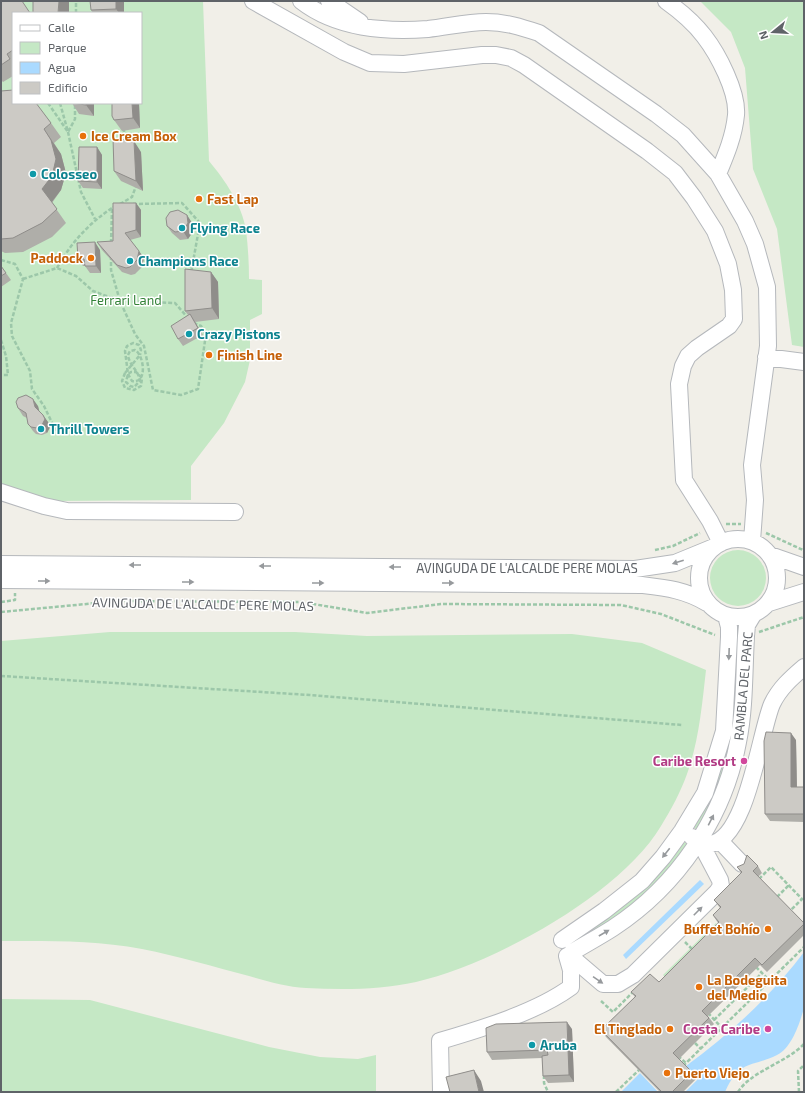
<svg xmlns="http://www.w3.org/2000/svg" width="805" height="1093" viewBox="0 0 805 1093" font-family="'Exo 2',sans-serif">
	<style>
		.green { fill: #c5e8c5; fill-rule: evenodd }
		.water { fill: #aadaff }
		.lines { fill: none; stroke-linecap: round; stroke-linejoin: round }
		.minor-casing { stroke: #b5b8bc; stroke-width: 18 }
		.path { stroke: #9cc7a9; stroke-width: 2.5; stroke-dasharray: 4 2; stroke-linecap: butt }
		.minor { stroke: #fff; stroke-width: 16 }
		.path-bridge { stroke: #9cc7a9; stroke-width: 2.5; stroke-dasharray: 4 2; stroke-linecap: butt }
		.wall { fill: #afaea9 }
		.shaded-wall { fill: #8f8d8a }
		.building { fill: #cccac5; stroke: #8f8d8a }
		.oneway { fill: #979a9d }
		.food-dot { fill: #e8710a; stroke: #fff; stroke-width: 1.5 }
		.culture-dot { fill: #0f9aa8; stroke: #fff; stroke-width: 1.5 }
		.hotel-dot { fill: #d1479c; stroke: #fff; stroke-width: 1.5 }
		.labels { text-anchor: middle; stroke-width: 3; stroke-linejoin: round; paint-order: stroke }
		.food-label { font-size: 13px; font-weight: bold; fill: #c56008; stroke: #fff; text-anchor: start }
		.culture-label { font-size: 13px; font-weight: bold; fill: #0d838f; stroke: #fff; text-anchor: start }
		.park-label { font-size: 13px; fill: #348238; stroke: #fff }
		.street-label { font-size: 13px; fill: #5f6368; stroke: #fff }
		.hotel-label { font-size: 13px; font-weight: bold; fill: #b23c85; stroke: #fff; text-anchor: end }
	</style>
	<rect width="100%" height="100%" fill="#f1efe8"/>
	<!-- green -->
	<path class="green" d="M1,1H203L209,161C225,180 242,205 246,230C248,246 249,263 249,279L262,280V314L250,320V360L245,382L224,423L191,466V500L54,501L1,486ZM13,13H141V103H13Z
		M700,1H804V347L792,345L777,229L753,169L745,68L731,32Z
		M710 578a28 28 0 1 1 56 0a28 28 0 1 1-56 0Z
		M110,632H295L367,636L572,634L642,643L706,670C702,705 699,741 687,774C681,791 671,810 661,826C621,894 492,965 416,982C380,990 342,990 306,988C287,987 267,981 249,976C214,967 178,956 142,949C95,940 48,941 1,941V641Z
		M735,645L739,647L738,719L718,794L696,829L693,826L702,809Z
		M683,842L686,843L688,847L637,904L581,939L580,937Z
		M716,923L739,947L669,981L663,975Z
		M1,999L90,1000L269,1047L320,1057L358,1059L376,1055V1092H1Z"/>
	<!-- water -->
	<path class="water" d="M700,880L704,884L626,959L623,955Z
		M804,952C804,968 805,992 804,1008C800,1022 792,1048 777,1055C751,1068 740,1059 725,1092H685L698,1079L686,1066C730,1034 771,996 804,952Z
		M640,1073L658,1092H621Z"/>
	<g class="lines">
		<!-- minor casing -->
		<g class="minor-casing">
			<path id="minor" d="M253,1L344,52L370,63L404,64L482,55H496L511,58L524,65L647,151L675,173L694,198L715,231L728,264L733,290L734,319L729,326L697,348L688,356L683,366L679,384L684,480L710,521L721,543
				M301,1C337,29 385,32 428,29C447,27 467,22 486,22C505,22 521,27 539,33L656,114L683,135L718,174L745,221L755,244L767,287L768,346L752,465L755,500L752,541
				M329,1L360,22
				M666,1C680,11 694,23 704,36C718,54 738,92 736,115C734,136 726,155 718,174
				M766,357L804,362
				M1,492L44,506L67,511L235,512
				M699 578a39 39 0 1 1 78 0a39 39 0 1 1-78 0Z
				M770,555L804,567
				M1,564L635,569L675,563L714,547
				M1,580L642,585C667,588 685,590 707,603
				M769,603L804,592
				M692,837C697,841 703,845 709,844C747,842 760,731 772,704C779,689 791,678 804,667
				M720,841L742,864
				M562,940L604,911L642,881L663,857L682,831L705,793L724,731L729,637V627L726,616
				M571,953C584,945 599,937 613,928C677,886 724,818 738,742C745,708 744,671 746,636L747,625L753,615
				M569,955L603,984H618L633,975L717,892L721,886L720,880L700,842
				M441,1092L440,1041C481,1029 537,1012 571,987V970L567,956"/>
		</g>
		<!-- path -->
		<path class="path" d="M76,13V1
			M48,103L68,132L75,119V103
			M60,103L68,132L81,192L95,219
			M124,128V143
			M120,204L132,197L136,186
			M133,204L182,203L200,223L191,273
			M111,243L112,208L116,206
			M111,256V270L120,301L135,334L144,346L153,390L181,395L198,389L206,334L201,326L191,322
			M1,260L15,264L23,279L11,323L12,336L30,371L32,389L44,406L56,431
			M57,268C71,243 88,224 112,208
			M23,279L57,268L76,276L93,291L120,301L175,303L188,318
			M1,340L6,356L8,375H1
			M125,373L122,381L125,388L134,390L141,386L142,378L136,372H131L128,374L126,382L130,386L134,387L140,381C139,371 129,365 128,355L130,351L135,350C144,355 148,384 132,381L128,374L125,351L127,346L133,343L139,345L141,350L140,355
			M726,524H741
			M766,533L803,550
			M655,550L673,546L700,533
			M1,602L15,600V593
			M1,612L118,601L301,602L367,613L441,604L621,605L661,614L715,635
			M759,632L804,617
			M1,676L310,695L682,725
			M759,879L771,867L802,899L790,911
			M777,897L789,885
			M685,942L694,951
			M756,967L770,981
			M743,981L748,986
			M601,1001L613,1012L633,992
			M708,1013L722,1028
			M714,1020L762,973
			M695,1043L701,1049
			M678,1056L686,1063
			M683,1066L804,947
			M544,1075V1083L548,1092
			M616,1092L640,1069
			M738,1092C751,1071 786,1063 804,1044
			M799,1092L798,1071L804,1065"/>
		<!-- minor -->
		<use href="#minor" class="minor"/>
		<!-- path-bridge -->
		<path class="path-bridge" d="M125,373L140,355"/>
	</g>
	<!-- wall -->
	<path class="wall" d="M1,1L13,13V76L3,82L1,80Z
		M124,1V13H93L91,10Z
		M1,91L51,123L61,137L54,143L61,154L66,173L61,190L52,203L66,223L52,237L23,252L5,253L1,251Z
		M72,103H94V116L79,114Z
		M112,103H139L140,128L122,131L114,120Z
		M97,147L102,155V189L83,188L78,181Z
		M141,152L143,191L121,181L114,171Z
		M136,203L141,210V237L130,240L144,258L142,267L135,274L131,275L122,272L102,250L97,242L113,241Z
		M187,215L192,223L194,230L188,239L180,240L172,233L167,226Z
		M100,250L101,273H90L85,266H83L78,259Z
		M1,266L11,280L1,287Z
		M211,272L218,282L219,319L195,322L203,335L183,346L178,339L188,315L185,311Z
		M38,406L39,411L48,422L50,427L47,433L42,435L36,434L33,431L28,424L27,418L23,416L18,408Z
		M796,740L797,787H804V822L770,821L765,814Z
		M758,866L762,873L758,877L804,923V935L767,972L760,965L708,1016L714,1024L679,1059L692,1072L696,1079L683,1092H660L606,1037L601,1030L635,997L631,992L659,982L718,923L713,915L720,908L714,900L741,873L737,867Z
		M572,1029L574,1082L548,1083L543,1076L542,1058L492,1060L487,1052Z"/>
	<!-- shaded-wall -->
	<path class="shaded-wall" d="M59,1H69V13H58Z
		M116,1H124V13H119L116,9Z
		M86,103H94V116L86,105Z
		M132,103H139L140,128L133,118Z
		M44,129L61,154L66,173L61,190L51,203L42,189Z
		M134,141L141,152L143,191L136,181Z
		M97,147L102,155V189L97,182Z
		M136,203L141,210V237L136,230Z
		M187,215L192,223L194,230L188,239L183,231Z
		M95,242L100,250L101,273L96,266Z
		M139,251L144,258L142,267L137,260Z
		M211,272L218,282L219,319L212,308Z
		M190,314L195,322L203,335L198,328Z
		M33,399L38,406L40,414L35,407Z
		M43,415L48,422L50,427L47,433L42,425Z
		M791,733L796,740L797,794L791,787Z
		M567,1022L572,1029L574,1082L569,1075Z
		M474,1070L481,1081L484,1092H479Z"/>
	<!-- building -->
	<path class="building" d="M1,1H22L30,13H13V50L7,54L10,59L1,65Z
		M33,1H59L58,13H33Z
		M90,1H116V9L91,10Z
		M13,90V103H36L51,123L44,129L51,140L56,159L52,176L42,189L57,209L42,223L13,238L1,239V91Z
		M72,103H86V105Z
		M112,103H132L133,118L114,120L112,116Z
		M113,138L134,141L136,181L114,171Z
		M79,147H97V182L78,181Z
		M113,203H136V230L125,233L139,251L137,260L130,267L126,268L117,265L97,242L113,241Z
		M178,210L187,215L188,223L183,231L175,232L167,226L166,218L170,212Z
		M95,242L96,266H85L84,259H78L77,243Z
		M1,266L6,273L1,276Z
		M185,269L211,272L212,308L185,311Z
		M190,314L198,328L178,339L171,326Z
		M26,395L33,399L35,407L43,415L45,419L42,425L37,428L31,427L28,424L26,413L18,408L16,402L18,398Z
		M766,732L791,733V787H804V814H765L764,741Z
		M747,855L758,866L753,871L804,923V924L762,965L755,958L702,1011L709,1018L673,1053L692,1072L672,1092H662L601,1030L636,996L631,992L650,974L659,982L719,922L713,915L721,907L714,900L742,872L737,867L744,864Z
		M567,1022L569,1075L543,1076L542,1056L548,1055L547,1050L487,1052L486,1028L496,1024Z
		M474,1070L479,1092H450L446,1077Z"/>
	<!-- one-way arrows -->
	<defs><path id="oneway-solid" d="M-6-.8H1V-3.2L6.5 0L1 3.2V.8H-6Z"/></defs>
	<g class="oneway">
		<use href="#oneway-solid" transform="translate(678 562) rotate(163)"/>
		<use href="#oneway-solid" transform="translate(135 565) rotate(-180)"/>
		<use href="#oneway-solid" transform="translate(265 566) rotate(-180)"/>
		<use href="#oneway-solid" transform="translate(395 567) rotate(-180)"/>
		<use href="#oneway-solid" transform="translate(44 581)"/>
		<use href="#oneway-solid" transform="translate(188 582)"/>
		<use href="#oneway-solid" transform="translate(318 583)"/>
		<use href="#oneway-solid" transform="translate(448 583)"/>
		<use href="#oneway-solid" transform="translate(729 654) rotate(92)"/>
		<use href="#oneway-solid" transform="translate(711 820) rotate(-63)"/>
		<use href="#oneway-solid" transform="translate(666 853) rotate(128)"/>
		<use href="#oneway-solid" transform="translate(698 911) rotate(-45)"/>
		<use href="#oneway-solid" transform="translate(604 933) rotate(-30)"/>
		<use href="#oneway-solid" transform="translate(598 980) rotate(34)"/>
	</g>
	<!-- markers -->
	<g class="food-dot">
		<circle cx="83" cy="136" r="4"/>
		<circle cx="199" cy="199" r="4"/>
		<circle cx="91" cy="258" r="4"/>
		<circle cx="209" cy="355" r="4"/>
		<circle cx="768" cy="929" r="4"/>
		<circle cx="699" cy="987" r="4"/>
		<circle cx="670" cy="1029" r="4"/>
		<circle cx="667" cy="1073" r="4"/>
	</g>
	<g class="culture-dot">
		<circle cx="33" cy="174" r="4"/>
		<circle cx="182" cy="228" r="4"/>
		<circle cx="130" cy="261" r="4"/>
		<circle cx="189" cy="334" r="4"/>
		<circle cx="41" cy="429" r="4"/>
		<circle cx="532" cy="1045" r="4"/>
	</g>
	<g class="hotel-dot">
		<circle cx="744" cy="761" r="4"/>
		<circle cx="768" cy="1029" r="4"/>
	</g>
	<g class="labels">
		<!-- food labels -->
		<g class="food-label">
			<text x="91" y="141">Ice Cream Box</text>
			<text x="207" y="204">Fast Lap</text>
			<text x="83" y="263" text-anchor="end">Paddock</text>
			<text x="217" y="360">Finish Line</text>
			<text x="760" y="934" text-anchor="end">Buffet Bohío</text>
			<text x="707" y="985">La Bodeguita<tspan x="707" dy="15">del Medio</tspan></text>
			<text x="662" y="1034" text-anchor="end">El Tinglado</text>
			<text x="675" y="1078">Puerto Viejo</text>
		</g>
		<!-- culture labels -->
		<g class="culture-label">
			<text x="41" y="179">Colosseo</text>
			<text x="190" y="233">Flying Race</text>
			<text x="138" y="266">Champions Race</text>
			<text x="197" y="339">Crazy Pistons</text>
			<text x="49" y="434">Thrill Towers</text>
			<text x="540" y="1050">Aruba</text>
		</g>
		<!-- park labels -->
		<g class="park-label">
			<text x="126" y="305">Ferrari Land</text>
		</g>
		<!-- street labels -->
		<g class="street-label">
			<text x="527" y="573">AVINGUDA DE L'ALCALDE PERE MOLAS</text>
			<text transform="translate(203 604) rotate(1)" y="5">AVINGUDA DE L'ALCALDE PERE MOLAS</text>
			<text transform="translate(743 686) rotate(-85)" y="5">RAMBLA DEL PARC</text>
		</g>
		<!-- hotel labels -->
		<g class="hotel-label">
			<text x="736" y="766">Caribe Resort</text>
			<text x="760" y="1034">Costa Caribe</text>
		</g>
	</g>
	<!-- border -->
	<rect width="805" height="1093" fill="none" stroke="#5f6368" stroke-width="4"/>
	<!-- legend -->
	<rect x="12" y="12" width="130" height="92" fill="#ffffff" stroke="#bfc1c3"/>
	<rect x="20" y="25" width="20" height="6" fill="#ffffff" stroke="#bfc1c3"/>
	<text x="48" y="32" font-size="12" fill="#5f6368">Calle</text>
	<rect x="20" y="42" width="20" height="12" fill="#c5e8c5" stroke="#bfc1c3"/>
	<text x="48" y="52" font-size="12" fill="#5f6368">Parque</text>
	<rect x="20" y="62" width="20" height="12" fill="#aadaff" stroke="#bfc1c3"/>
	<text x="48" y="72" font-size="12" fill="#5f6368">Agua</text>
	<rect x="20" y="82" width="20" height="12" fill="#cccac5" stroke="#bfc1c3"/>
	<text x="48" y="92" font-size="12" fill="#5f6368">Edificio</text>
	<!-- north arrow -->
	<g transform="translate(773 32) rotate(252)" stroke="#ffffff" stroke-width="3" paint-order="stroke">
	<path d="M0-3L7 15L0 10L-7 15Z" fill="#5f6368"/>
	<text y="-6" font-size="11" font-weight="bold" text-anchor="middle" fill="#5f6368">N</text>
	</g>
</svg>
